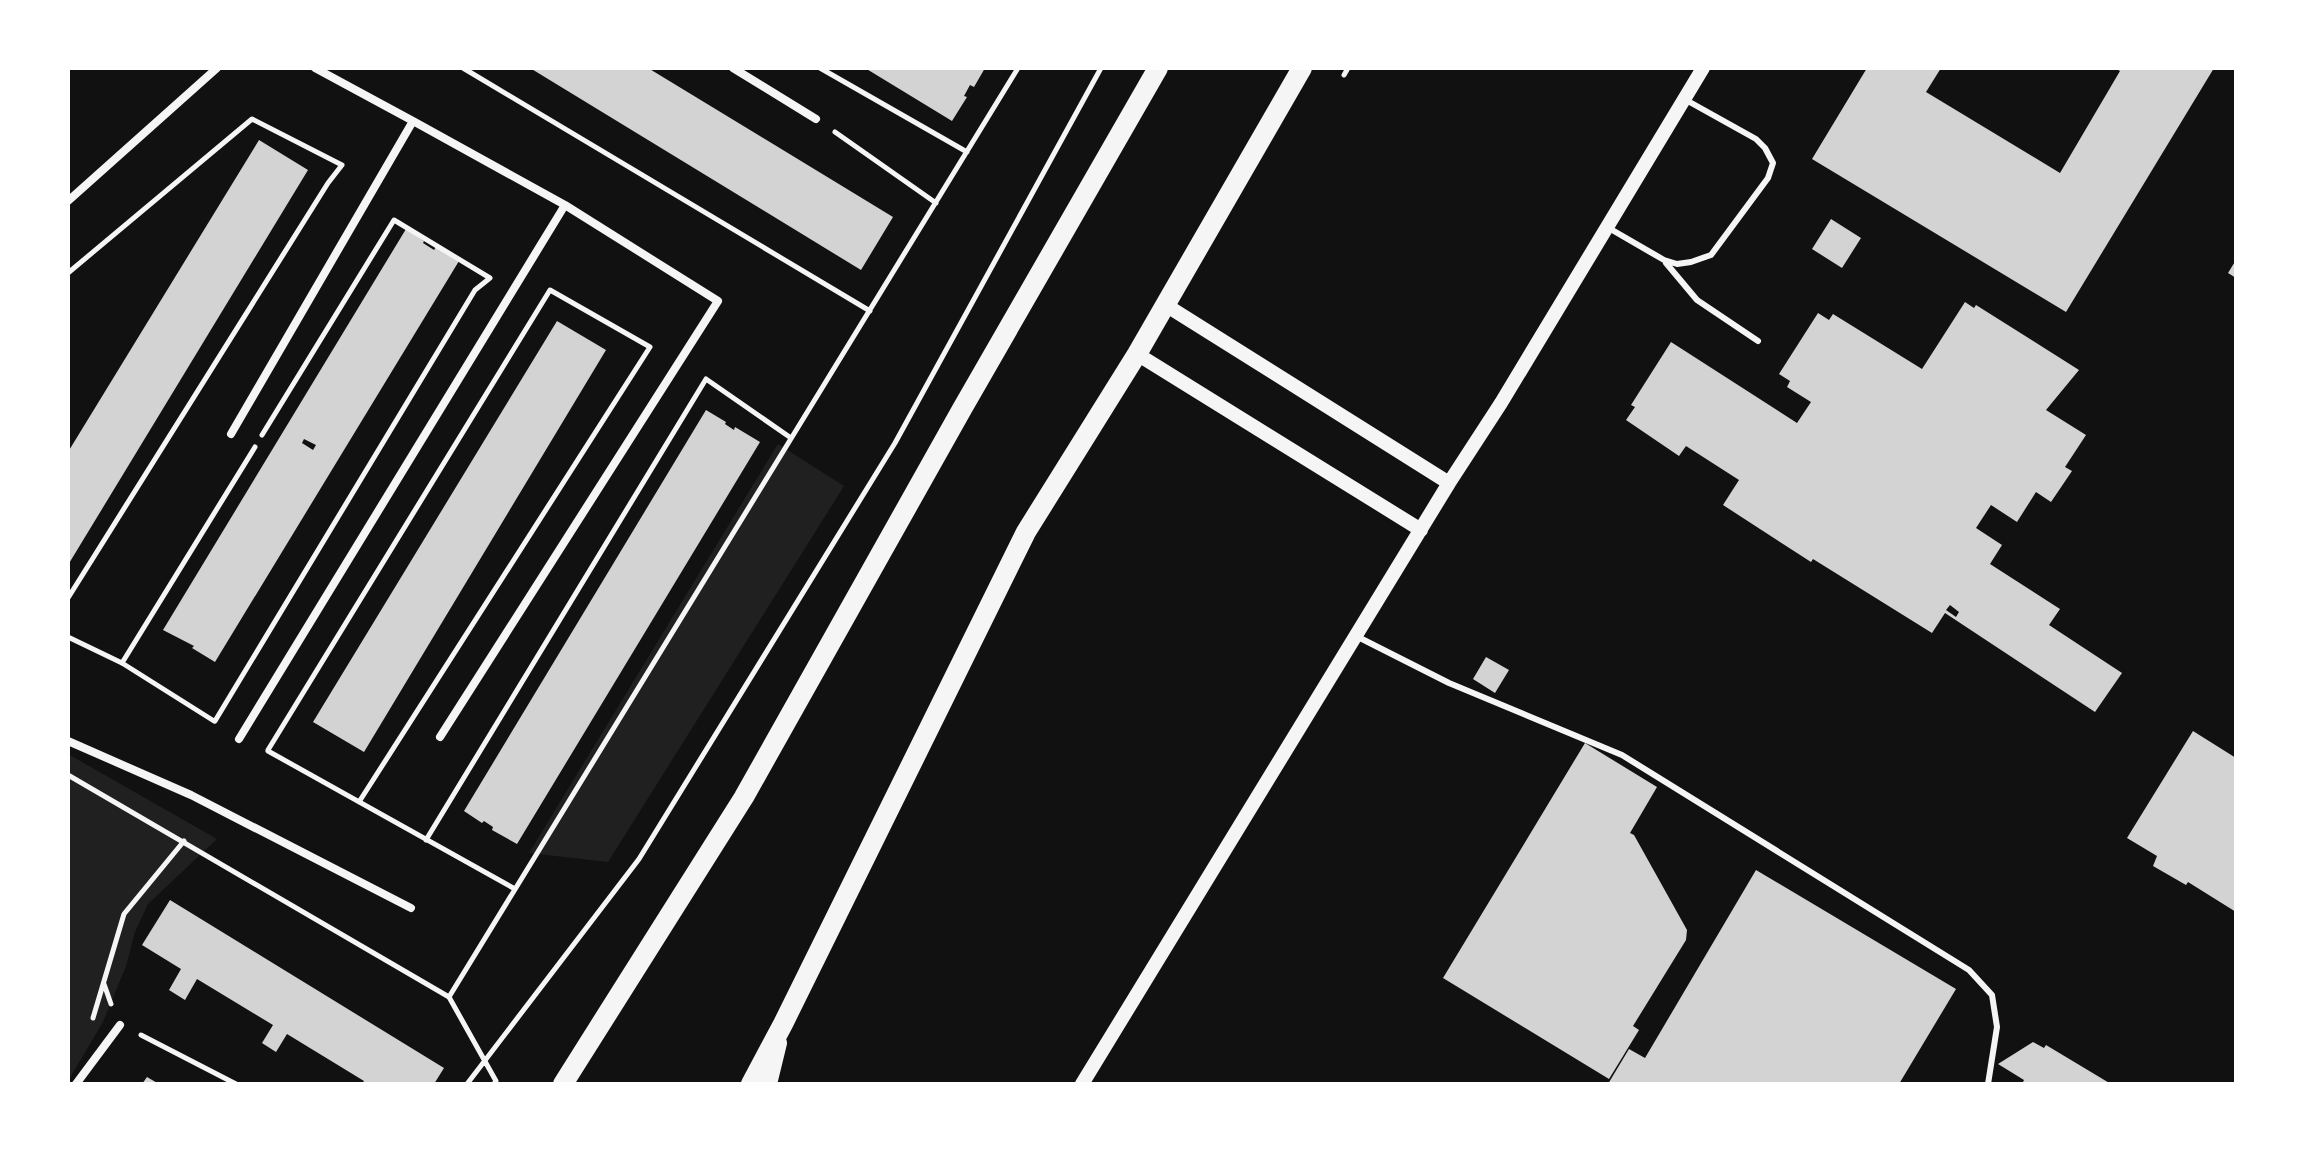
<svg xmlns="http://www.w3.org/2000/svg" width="2304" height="1152" viewBox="0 0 2304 1152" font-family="'Fira Sans Condensed',sans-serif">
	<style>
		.green { fill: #202020 }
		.building { fill: #d3d3d3; fill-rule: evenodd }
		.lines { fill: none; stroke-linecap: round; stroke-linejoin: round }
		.path { stroke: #f5f5f5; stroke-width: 5 }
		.service { stroke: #f5f5f5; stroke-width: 6 }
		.minor { stroke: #f5f5f5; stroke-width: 8 }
		.tertiary { stroke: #f5f5f5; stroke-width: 14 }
		.secondary { stroke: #f5f5f5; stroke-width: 16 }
		.primary { stroke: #f5f5f5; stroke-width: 20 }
	</style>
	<rect width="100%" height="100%" fill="#111"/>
	<!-- green -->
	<path class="green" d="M778,444L844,486L608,862L529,853Z
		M68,754L217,839L148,904L135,932L126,966L103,1022L68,1081Z"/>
	<!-- building -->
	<path class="building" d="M530,68H648L893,217L861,270Z
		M865,68H985L974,87L970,85L964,96L967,97L952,121Z
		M1867,68H1941L1926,92L2060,173L2120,71L2115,68H2214L2066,312L1812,159Z
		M259,140L308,170L68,565V452Z
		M1831,219L1861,238L1842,268L1812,249Z
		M406,229L424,241L423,243L434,250L436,247L459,261L215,662L192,648L194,646L163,630ZM304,439L316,445L313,450L302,443Z
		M2236,260V278L2228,273Z
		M1965,302L1974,308L1976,305L2079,370L2046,410L2086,435L2065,467L2072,471L2051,502L2036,492L2017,522L1991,505L1976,528L2002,545L1990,564L2060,609L2049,625L2122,673L2095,712L1945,613L1932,633L1813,559L1811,562L1723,505L1739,480L1686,446L1679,456L1626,420L1635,407L1631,405L1671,342L1797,423L1811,402L1787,387L1790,381L1779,374L1818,313L1829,320L1833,314L1922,369ZM1950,605L1959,612L1956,617L1946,610Z
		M557,321L606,350L364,752L313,722Z
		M706,410L726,422L725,424L734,430L735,427L760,442L517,844L492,830L493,827L484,821L482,823L464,811Z
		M1486,657L1509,670L1495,693L1473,679Z
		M2193,731L2236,758V912L2188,882L2186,885L2153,866L2157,856L2127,838Z
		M1585,743L1657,787L1630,833L1634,835L1687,930L1686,940L1633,1026L1639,1030L1609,1079L1443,978Z
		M1756,870L1956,989L1899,1084H1608L1629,1049L1645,1058Z
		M170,900L444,1068L434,1084H362L364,1081L287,1034L276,1052L262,1043L273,1025L197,979L185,1000L169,990L181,969L142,945Z
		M2033,1042L2044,1048L2046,1045L2111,1084H2022L2024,1080L1998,1064Z
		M147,1077L159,1084H142Z"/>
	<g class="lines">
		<!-- path -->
		<path class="path" d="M463,68L870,311
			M820,68L967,152
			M1344,75L1348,68
			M835,132L936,203
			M68,273L252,119L342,165L328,183L68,598
			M68,637L122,663L214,721
			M122,663L255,447
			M215,721L475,290L490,278L394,220L262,435
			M268,750L550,290L650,347L359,802
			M268,751L515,889
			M68,775L449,997
			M426,840L706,379L791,438
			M104,984L111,1004
			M93,1018L124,914L184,841
			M141,1035L236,1084
			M467,1084L639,859L895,443L1101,68
			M494,1084L496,1081L449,997L1018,68"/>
		<!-- service -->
		<path class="service" d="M1607,227L1664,260L1677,264L1691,262L1711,255L1768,178L1773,163L1765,148L1756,139L1686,100
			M1666,263L1697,300L1758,341
			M1356,636L1449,683L1622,755L1969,970L1992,995L1997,1027L1988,1084"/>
		<!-- minor -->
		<path class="minor" d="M315,68L413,121
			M733,68L816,119
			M68,201L217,68
			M231,434L413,121L565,205
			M239,739L565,205L718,301L440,737
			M68,741L191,795L411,908
			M76,1084L120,1025"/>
		<!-- tertiary -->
		<path class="tertiary" d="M1164,304L1449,483
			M1137,354L1421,530
			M1082,1084L1449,483L1501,403L1703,68"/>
		<!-- secondary -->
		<path class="secondary" d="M769,1084L779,1043"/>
		<!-- primary -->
		<path class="primary" d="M563,1084L744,797L962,409L1158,68
			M751,1084L783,1024L1026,532L1137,354L1302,68"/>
	</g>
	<!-- border -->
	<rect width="2304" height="1152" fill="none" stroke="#ffffff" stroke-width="140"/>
</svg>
